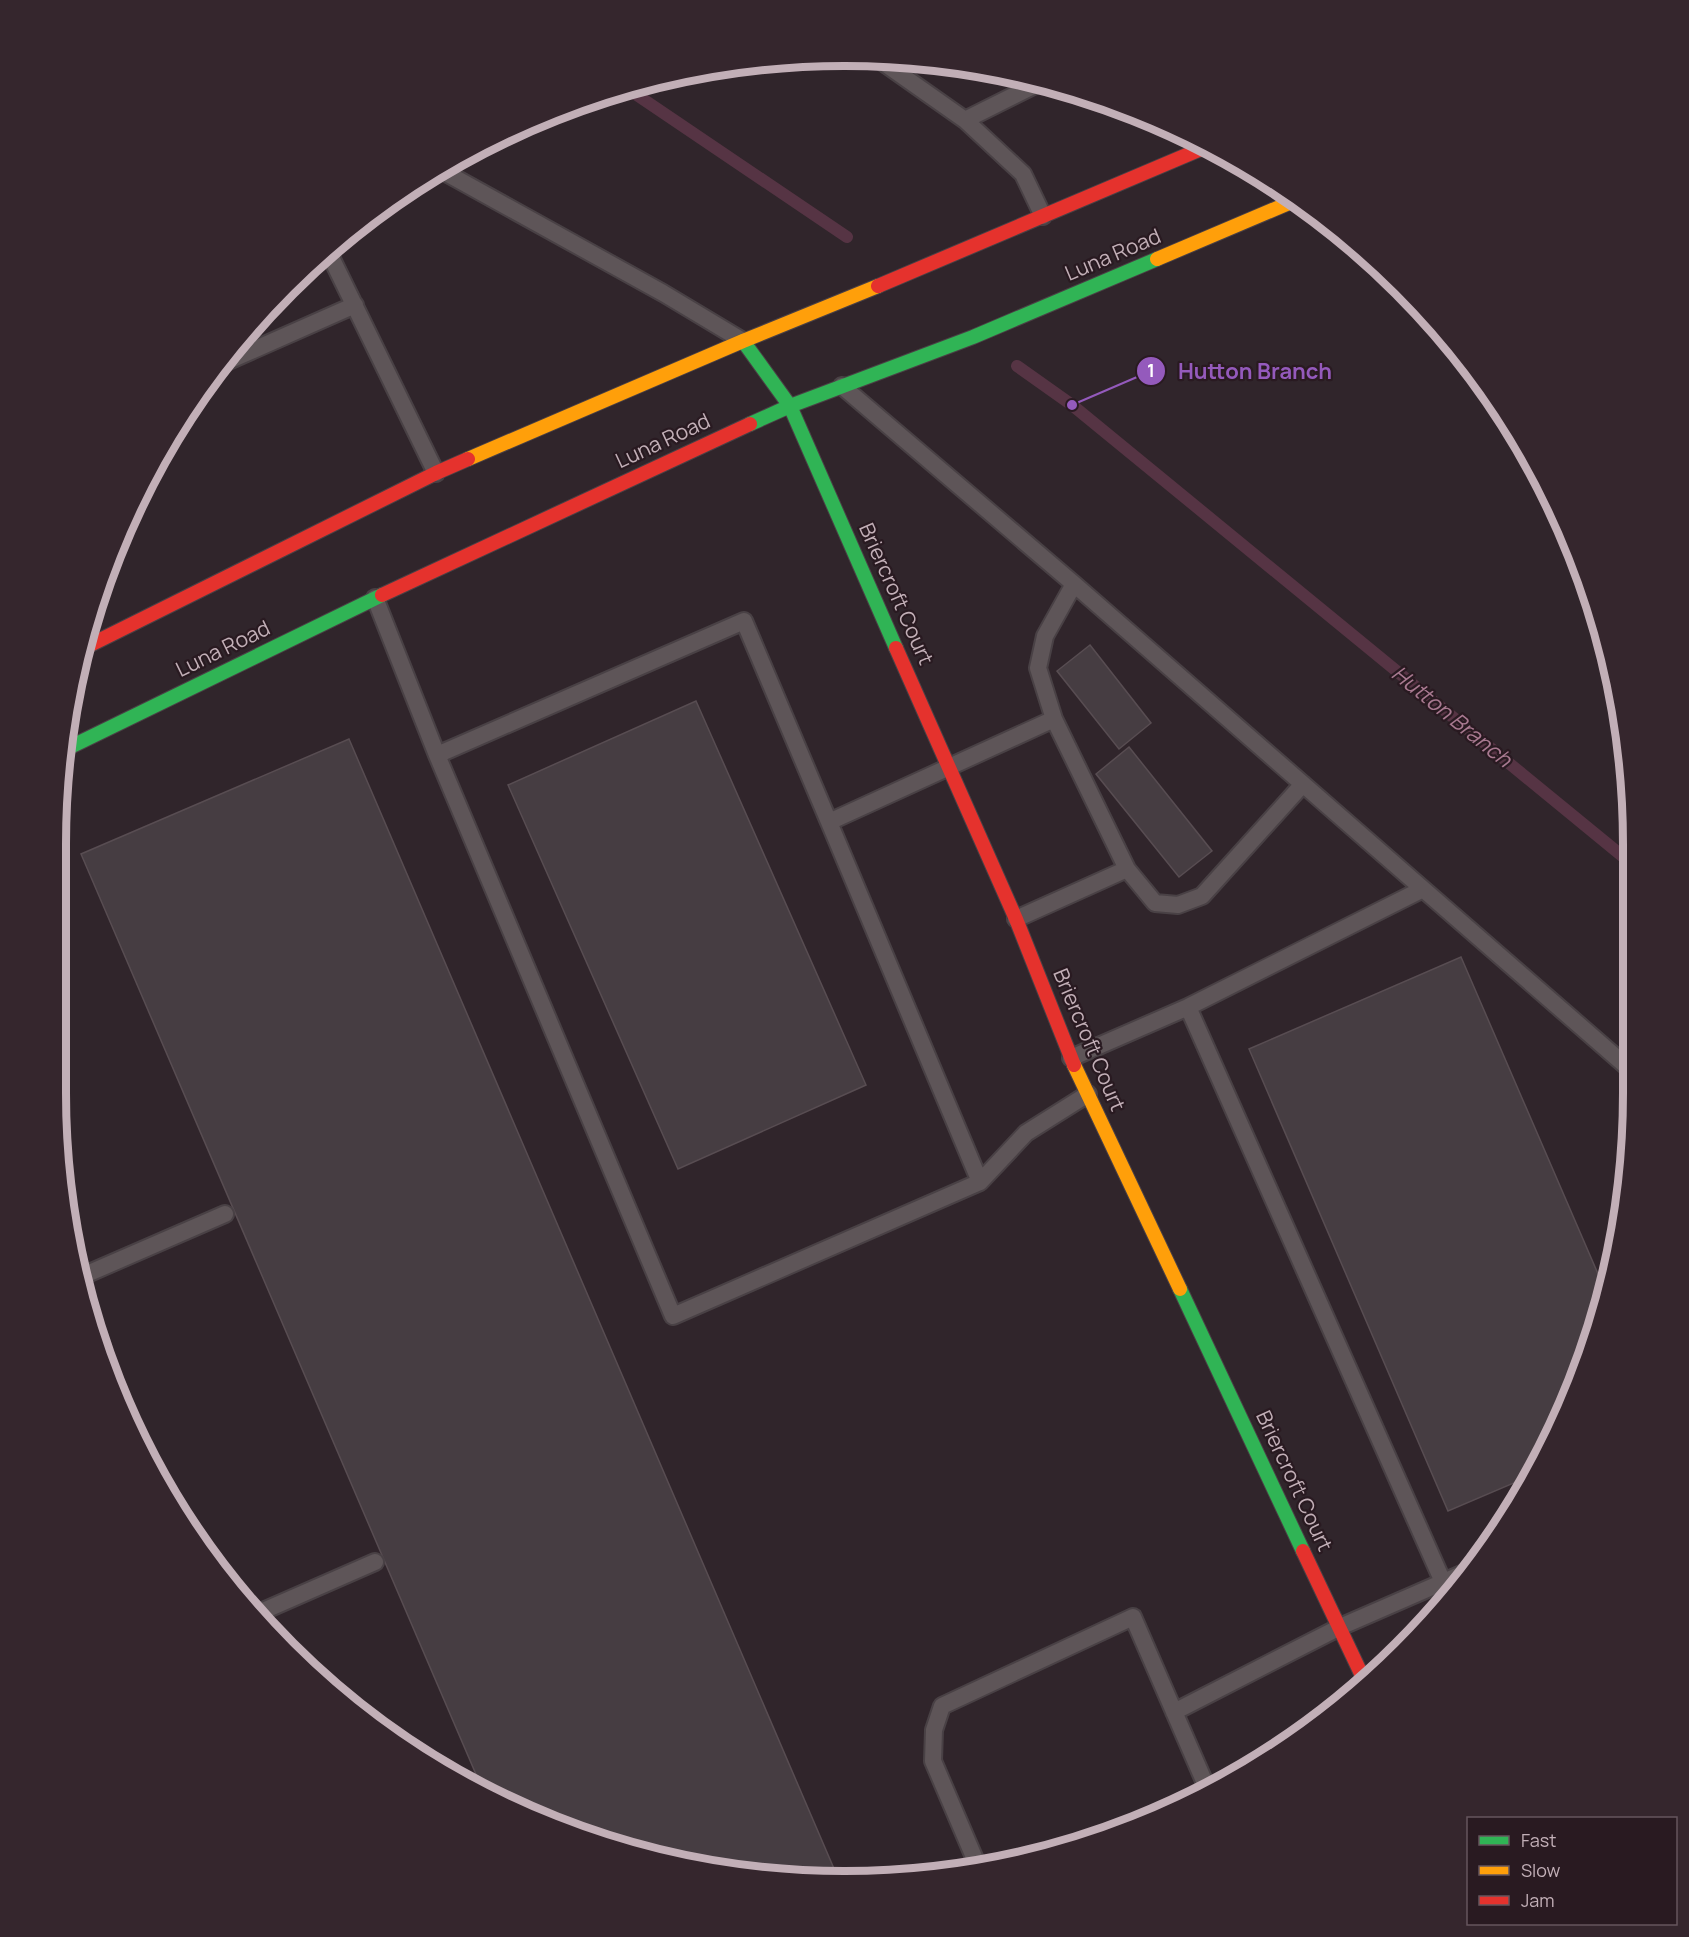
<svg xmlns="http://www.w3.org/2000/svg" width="1689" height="1937" viewBox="0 0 1689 1937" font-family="Manrope,sans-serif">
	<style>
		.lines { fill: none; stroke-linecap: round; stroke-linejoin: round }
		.stream { stroke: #563444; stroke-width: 12 }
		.building { fill: #463d42; stroke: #584d52; stroke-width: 1.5 }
		.lane-casing { stroke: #494145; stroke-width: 20 }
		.fast-casing { stroke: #4a4045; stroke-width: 16 }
		.slow-casing { stroke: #4a4045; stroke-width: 16 }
		.jam-casing { stroke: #4a4045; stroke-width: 16 }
		.lane { stroke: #5e5558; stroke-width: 16 }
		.fast { stroke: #30b455; stroke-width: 14 }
		.slow { stroke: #ff9f0a; stroke-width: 14 }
		.jam { stroke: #e5322d; stroke-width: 14 }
		.labels { text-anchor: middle; stroke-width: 4.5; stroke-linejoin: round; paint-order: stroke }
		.street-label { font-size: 21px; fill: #c2afb7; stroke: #291a21 }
		.water-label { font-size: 22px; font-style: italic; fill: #a87990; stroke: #291a21 }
		.rim { fill: none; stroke: #c2afb7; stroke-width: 8 }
		.leader { fill: none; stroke: #945abc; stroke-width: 2 }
		.callout-dot { fill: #945abc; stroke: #291a21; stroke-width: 2 }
		.mark-label { font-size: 18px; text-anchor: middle; font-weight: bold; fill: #fff }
		.callout-label { font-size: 22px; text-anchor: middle; font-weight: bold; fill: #945abc; stroke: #291a21; stroke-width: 4.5; stroke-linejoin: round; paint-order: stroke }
	</style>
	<rect width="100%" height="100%" fill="#30252b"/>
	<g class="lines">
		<!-- stream -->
		<path class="stream" d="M628,89L847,237
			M1017,366L1072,405L1632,864"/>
	</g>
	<!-- building -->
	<path class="building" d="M938,64L954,67L941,72Z
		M1090,645L1151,723L1119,749L1057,671Z
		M696,701L866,1085L678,1169L508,785Z
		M349,739L838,1878L741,1875L542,1821L481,1786L81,854Z
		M1129,747L1212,851L1179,877L1096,774Z
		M1461,957L1605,1290L1574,1394L1530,1476L1448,1511L1249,1049Z"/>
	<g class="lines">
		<!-- lane casing -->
		<g class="lane-casing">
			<path id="lane" d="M877,58L965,120L1023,174L1043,216
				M965,120L1043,81
				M439,169L663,293L743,341
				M327,249L436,473
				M217,366L355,305
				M842,386L1074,584L1423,889
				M375,598L437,755L673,1316L980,1182L1026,1133L1088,1094
				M437,755L744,621L829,822L1054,719
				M829,822L980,1182
				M1127,869L1155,903L1178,905L1202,896L1303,784
				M1016,919L1127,869L1054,719L1038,668L1045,636L1074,584
				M1188,1007L1443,1582
				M1071,1058L1188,1007L1423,889L1633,1072
				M80,1277L225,1214
				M254,1615L375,1562
				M1174,1712L1340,1627L1464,1573
				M977,1864L933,1761L934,1730L942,1706L1133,1617L1208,1790"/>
		</g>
		<!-- fast casing -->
		<g class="fast-casing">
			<path id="fast" d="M743,341L790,406L896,648
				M750,424L790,406L973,337L1157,259
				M62,751L382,595
				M1180,1289L1303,1551"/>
		</g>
		<!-- slow casing -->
		<g class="slow-casing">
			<path id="slow" d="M1157,259L1296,200
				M468,459L743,341L878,286
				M1074,1065L1180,1289"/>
		</g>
		<!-- jam casing -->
		<g class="jam-casing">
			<path id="jam" d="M878,286L1208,146
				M382,595L750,424
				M84,648L436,473L468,459
				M896,648L1016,919L1074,1065
				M1303,1551L1366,1684"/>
		</g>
		<!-- lane -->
		<use href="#lane" class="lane"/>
		<!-- fast -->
		<use href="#fast" class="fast"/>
		<!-- slow -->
		<use href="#slow" class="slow"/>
		<!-- jam -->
		<use href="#jam" class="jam"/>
	</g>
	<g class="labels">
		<!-- street labels -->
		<g class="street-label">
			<text transform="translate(1113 255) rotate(-23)" y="7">Luna Road</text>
			<text transform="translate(663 441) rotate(-25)" y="7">Luna Road</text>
			<text transform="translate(896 594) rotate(66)" y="7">Briercroft Court</text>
			<text transform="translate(223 649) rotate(-26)" y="7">Luna Road</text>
			<text transform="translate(1089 1040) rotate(67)" y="7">Briercroft Court</text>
			<text transform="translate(1294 1481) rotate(65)" y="7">Briercroft Court</text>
		</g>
		<!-- water labels -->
		<g class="water-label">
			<text transform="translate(1452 716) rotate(39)" y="8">Hutton Branch</text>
		</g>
	</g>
	<!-- crop -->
	<path d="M0 0H1689V1937H0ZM844 66H845A778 778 0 0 1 1623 844V1093A778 778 0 0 1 845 1871H844A778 778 0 0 1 66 1093V844A778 778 0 0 1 844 66Z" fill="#35262d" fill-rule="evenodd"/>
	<path class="rim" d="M844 66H845A778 778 0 0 1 1623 844V1093A778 778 0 0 1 845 1871H844A778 778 0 0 1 66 1093V844A778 778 0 0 1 844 66Z"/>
	<!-- callouts -->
	<path class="leader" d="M1072 405L1151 371"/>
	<g class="callout-dot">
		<circle cx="1072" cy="405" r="6"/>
		<circle cx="1151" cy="371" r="15"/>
	</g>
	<g class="mark-label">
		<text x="1151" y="377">1</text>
	</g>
	<g class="callout-label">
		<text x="1255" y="379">Hutton Branch</text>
	</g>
	<!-- legend -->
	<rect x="1467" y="1817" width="210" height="108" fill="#291a21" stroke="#66565d" stroke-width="1.5"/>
	<rect x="1479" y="1836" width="30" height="9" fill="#30b455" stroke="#66565d" stroke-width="1.5"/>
	<text x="1521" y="1847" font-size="18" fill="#c2afb7">Fast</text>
	<rect x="1479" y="1866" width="30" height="9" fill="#ff9f0a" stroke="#66565d" stroke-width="1.5"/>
	<text x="1521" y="1877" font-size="18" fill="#c2afb7">Slow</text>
	<rect x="1479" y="1896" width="30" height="9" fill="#e5322d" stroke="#66565d" stroke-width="1.5"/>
	<text x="1521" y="1907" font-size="18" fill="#c2afb7">Jam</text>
</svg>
